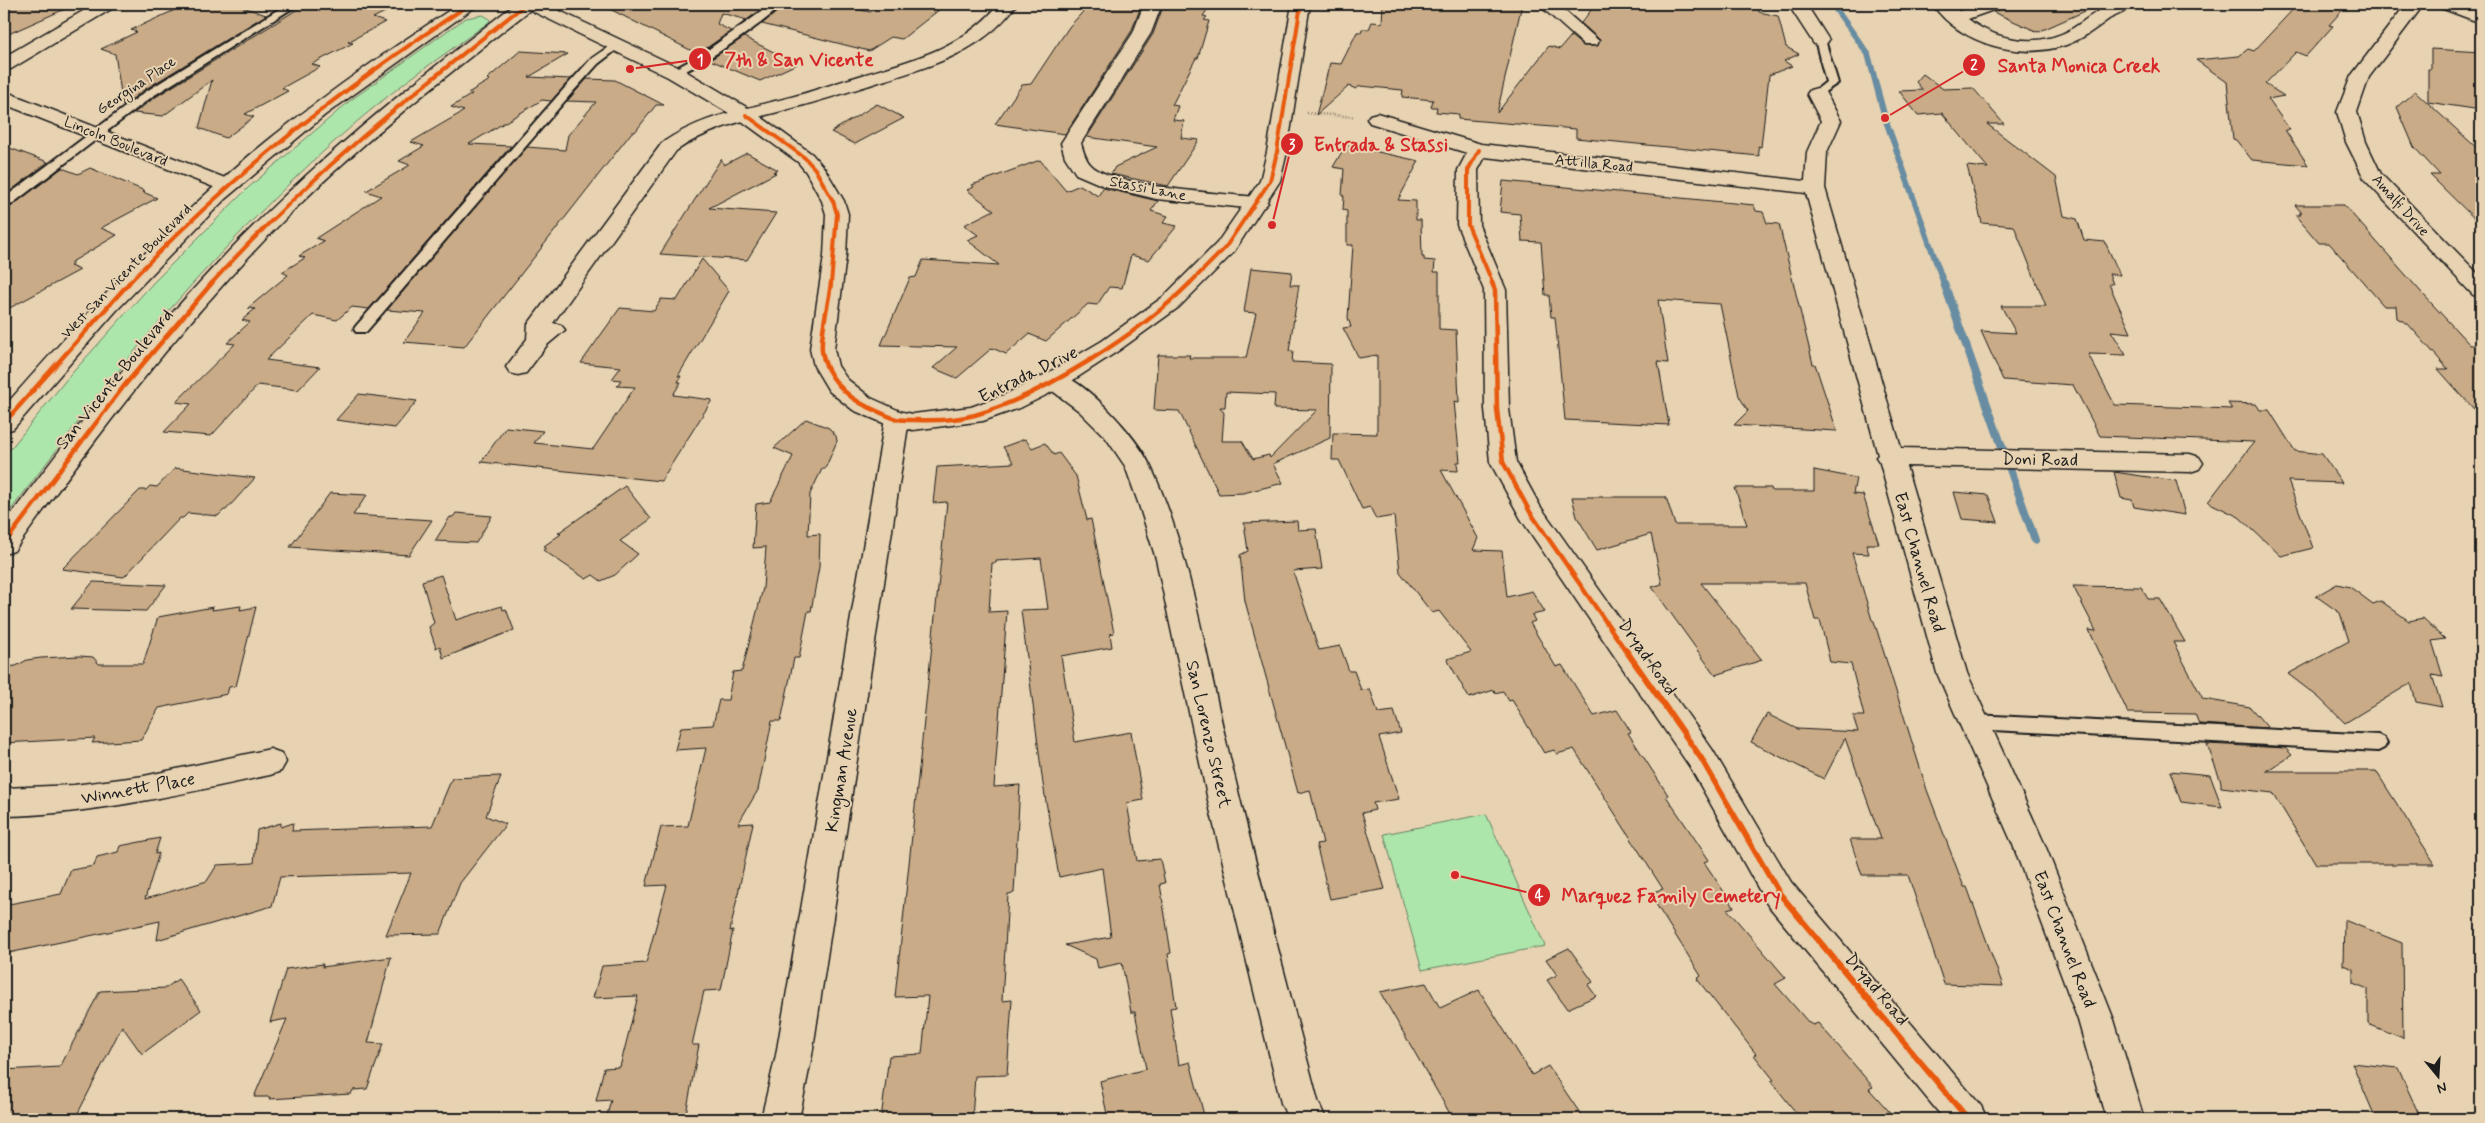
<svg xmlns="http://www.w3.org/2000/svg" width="2485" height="1123" viewBox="0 0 2485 1123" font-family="Mynerve,sans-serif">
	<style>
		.green { fill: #ade6ab; stroke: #648164 }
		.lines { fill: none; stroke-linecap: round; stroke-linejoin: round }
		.stream-far1 { stroke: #688da2; stroke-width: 6 }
		.stream { stroke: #688da2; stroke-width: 8 }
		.building { fill: #c9ab87; stroke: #1c1c1c; fill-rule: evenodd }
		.lane-casing { stroke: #1c1c1c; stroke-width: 4 }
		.street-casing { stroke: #1c1c1c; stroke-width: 3 }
		.secondary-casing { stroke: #1c1c1c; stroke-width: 3 }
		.path { stroke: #1c1c1c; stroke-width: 2.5; stroke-dasharray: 0.5 2.5; stroke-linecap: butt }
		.lane { fill: #e7d2b1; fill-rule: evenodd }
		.street { fill: #e7d2b1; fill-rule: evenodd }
		.secondary { fill: #e7d2b1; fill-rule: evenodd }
		.cycleway-far2-casing { stroke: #e7d2b1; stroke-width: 6 }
		.cycleway-far1-casing { stroke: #e7d2b1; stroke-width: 8 }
		.cycleway-casing { stroke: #e7d2b1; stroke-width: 9 }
		.cycleway-far2 { stroke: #e8590c; stroke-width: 4 }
		.cycleway-far1 { stroke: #e8590c; stroke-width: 4.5 }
		.cycleway { stroke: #e8590c; stroke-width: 6 }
		.labels { text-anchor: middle; stroke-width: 4; stroke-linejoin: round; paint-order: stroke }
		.far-street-label { font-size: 15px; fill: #1c1c1c; stroke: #e7d2b1 }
		.street-label { font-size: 18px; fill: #1c1c1c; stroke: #e7d2b1 }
		.leader { fill: none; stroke: #d62828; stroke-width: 2 }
		.callout-dot { fill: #d62828; stroke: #e7d2b1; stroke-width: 2 }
		.mark-label { font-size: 15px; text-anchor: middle; font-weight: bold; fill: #fff }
		.callout-label { font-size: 19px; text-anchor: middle; font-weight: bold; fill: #d62828; stroke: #e7d2b1; stroke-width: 4; stroke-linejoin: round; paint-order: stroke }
	</style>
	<rect width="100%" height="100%" fill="#e7d2b1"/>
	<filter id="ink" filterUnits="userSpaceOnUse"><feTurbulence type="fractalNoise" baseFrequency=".02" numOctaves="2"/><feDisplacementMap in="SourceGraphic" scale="10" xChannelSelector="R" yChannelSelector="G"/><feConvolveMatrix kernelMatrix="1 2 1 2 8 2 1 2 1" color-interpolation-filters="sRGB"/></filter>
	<g filter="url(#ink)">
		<!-- green -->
		<path class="green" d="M483,15L490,19L489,22C462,42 434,61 406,82C340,132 278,193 221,253C142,336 73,428 4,519V457L66,380L153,283L249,187L351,100L447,31L466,18Z
			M1486,814L1545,946L1422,970L1384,834Z"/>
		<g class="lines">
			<!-- stream-far1 -->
			<path class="stream-far1" d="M1832,4L1868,54L1885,118L1944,284"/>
			<!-- stream -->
			<path class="stream" d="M1944,283L2035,540"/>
		</g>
		<!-- building -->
		<path class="building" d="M4,4H76L4,36Z
			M188,4H234L266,15L144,90L123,106L115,54L101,49L137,32L131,30Z
			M306,4H401L373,18L385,22L348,42L353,43L312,64L320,67L282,88L288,91L245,114L254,117L226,138L199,128L212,80L163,116L134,113L154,98Z
			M600,4H769L747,20L721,13L717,24L731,31L698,54Z
			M785,4H834L870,12L881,4H915L940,9L902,39L891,37L869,51L762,24Z
			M1090,4H1142L1131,32L1065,134L995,124L1022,85L1031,84L1069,27Z
			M1164,4H1211L1203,16L1207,17L1204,20L1209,21L1198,58H1196L1172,105L1178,106L1173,120L1184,121L1181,138L1199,140L1168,186L1111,174L1115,167L1157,147L1087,137L1153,34Z
			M1383,4H1522L1497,113L1549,46L1560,49L1571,36L1583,46H1598L1600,40L1581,23L1596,4H1758L1759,12L1778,16L1786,47L1799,54L1784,61L1792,66L1769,75L1761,147L1758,146L1759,156L1576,138V129L1458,119L1459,114L1436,112L1437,107H1431L1433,100L1402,97L1403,90L1360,86L1356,89L1349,86L1316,115L1330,63L1341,64L1357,32H1361L1362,29H1369L1372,22L1382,23Z
			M2004,4H2101L2038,32L1993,12L2000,9Z
			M2298,4H2348L2329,25L2333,26L2306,56L2296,52L2265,84L2284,96L2268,99L2290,130H2285L2308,165L2252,160L2236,140L2233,139L2227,82L2196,60L2239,56L2248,49L2254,51Z
			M744,37L797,64L760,81L710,60Z
			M2431,49L2481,52V110L2428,102V69H2431Z
			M520,51L568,54L529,77L571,79L551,101L542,100L469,144L511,146L369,309L352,307L337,320L313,315L266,360L320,367L298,390L258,385L211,436L164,432L191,404L176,402L235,344L227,343L250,322L242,320L255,309L248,308L288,275L282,272L305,258L299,256L324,241L316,238L381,196L366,191L410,165L399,161L424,146L411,142L464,111L451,107L472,94L468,93L490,80L487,79Z
			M1923,74L1943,89L1973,88L2004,124H1987L2056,177L2064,216L2077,219L2084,240L2105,242L2120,275L2109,274L2113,284H2109L2131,333L2111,331L2126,355L2088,354L2115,405L2232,409L2228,403L2256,404L2260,410H2269L2295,451L2322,454L2342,483L2288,481L2313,548L2281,556L2239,517L2208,502L2254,442L2100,436L2073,385L2003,380L1981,331L2016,333L2001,306H2046L2014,226L1982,223L1967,166L1988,168L1942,113L1918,115L1899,91L1923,90L1916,82Z
			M587,79L615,80L664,105H656L635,132H632L464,347L404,342L425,313L387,310L527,147L565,150L568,135L596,102L567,101Z
			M2415,91L2481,152V225L2430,175H2440L2414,147L2397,107Z
			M877,104L904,118L855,144L831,132Z
			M1346,145L1419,161L1398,200L1416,201V220H1421L1422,257H1424V260L1435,261L1434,272H1439V329L1456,330L1459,402L1454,401L1460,462H1457L1458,471L1441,470L1478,538L1473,550L1502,551L1507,597L1532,591L1545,612L1532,615L1535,621L1530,623L1556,667L1562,665L1594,716L1617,710L1631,732L1628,733L1668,795L1666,796L1709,860L1704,862L1734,907L1727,909L1786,978L1775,984L1809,1023L1813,1025L1818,1023L1841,1049L1873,1087L1869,1089L1896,1119H1801L1771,1081L1774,1080L1754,1055L1756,1054L1697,979L1701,976L1649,893L1663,889L1574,749L1557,754L1554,750L1544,753L1512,700L1509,701L1503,691L1495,693L1494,690L1469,698L1447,659L1471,652L1439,611L1432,613L1400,572L1394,516L1376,519L1370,507L1362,509L1339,460H1332L1333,433L1377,434V355L1359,358L1343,328L1351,327L1348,318L1353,245H1347V211L1343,210L1344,196H1342L1344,169L1333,167Z
			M4,146L48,162L4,196Z
			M747,153L778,170L773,172L776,173L709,208L776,213L747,260L660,254L721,159L724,165Z
			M1040,160L1066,191L1080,185L1098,196L1103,188L1158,201L1151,211L1168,216L1163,223L1177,226L1149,260L1131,255L1122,288L1109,287L1097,305L1088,304L1046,341L1029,334L1006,354L992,348L957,378L933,368L957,347L881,345L910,278L916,277L923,260L999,265L967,240L978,235L964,225L994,210L967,190L974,187L972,185Z
			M62,168L78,174L90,168L145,191L143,192L157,198L101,228L117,235L70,263L73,264L70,266L80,270L4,311V210L9,208Z
			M1503,181L1754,205L1756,211L1763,212L1767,223L1779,224L1813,364H1815L1837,431L1734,425L1748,411L1739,396L1720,304L1658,300L1668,363L1658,362L1669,425L1565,420L1555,317H1551L1549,295H1545L1541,242L1522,241L1520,214L1500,212Z
			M2295,205H2344L2421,292L2470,345H2474L2481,353V417L2438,369H2448L2408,324L2397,318L2396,306H2384L2329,243H2319L2295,215H2301L2299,213H2302Z
			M702,259L729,291L678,376H681L678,382H681L673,395L712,400L661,481L481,462L506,427L543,431L534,443L593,449L635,387L617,386L621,380L612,379L621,367L581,363L620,308L654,311L661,299L677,300Z
			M1251,268L1292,272L1290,285H1299L1289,351H1293L1292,362L1331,364L1330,438L1273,464L1283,483L1243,493L1219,494L1179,411L1154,410L1158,355H1190L1189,358H1246L1256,313L1244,312ZM1226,392L1275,394L1274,409L1317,410L1270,458L1269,455L1253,459L1242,441H1222L1224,413L1220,407H1225Z
			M359,394L417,401L395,428L336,420Z
			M806,419L829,428L836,436L837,441L825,469H822L810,494L808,535L820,534L819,567L811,611H808L799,658H794L781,721H772L758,790L738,824L753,823L730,931L733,930L721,990L704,991L692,1045H699L685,1119H606L611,1100L596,1101L604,1068L620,1067L638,996L593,998L602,966L646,963L667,885L646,886L661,827L688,826L706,748L675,750L681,727L713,725L719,700H728L733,672L742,671L763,588L766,547L753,548L756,504L770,502L793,456L774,448Z
			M1025,439L1032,448L1045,443L1054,455L1059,453L1076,476L1087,520L1091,519L1114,633L1110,634L1112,647L1061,656L1075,742L1131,732L1143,800L1127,803L1137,861L1160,859L1165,883L1160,884L1171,953L1168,954L1176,1007L1170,1008L1179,1065L1190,1062L1205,1119H1108L1100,1081L1146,1069L1135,1012H1131L1122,963L1098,968L1096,959L1065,945L1111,937L1102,868L1059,877L1043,784L1021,610L1048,609L1041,558L996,561V563H992L989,612L1007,611L994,787L1020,785L1014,893L1008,894L1002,1001L1012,1000L1007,1075L975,1076L972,1119H881L889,1056L922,1054L928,996L895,997L947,502L933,503L937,467L1014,463L1003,447Z
			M175,468L255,478L226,510H224L218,516L188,513L183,518H180L124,577L62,569L140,490H146L150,486L157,487Z
			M1814,470L1856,478L1853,494L1863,495L1879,544H1866L1869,554L1852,553L1872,620L1874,621L1927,790L1964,887H1967L2003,986L1944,984L1908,875H1862L1850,839H1881L1845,738L1824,779L1751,742L1767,714L1797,729L1858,732L1853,716H1864L1851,664L1830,662L1820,620H1815L1805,583H1701L1762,660L1715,675L1652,587L1662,584L1651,534L1597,550L1577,517L1572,497H1666L1675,525H1747L1735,488H1771L1772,491H1814Z
			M2114,472L2176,481L2185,515L2134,507L2132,500L2121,498Z
			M625,486L651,519L620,541L638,554L615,575L601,581L593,575L586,579L543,550L547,548L544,546L561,534L558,533Z
			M1954,492L1988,495L1998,522L1962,519Z
			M330,493L367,495L353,515L432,520L409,555L290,547Z
			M456,513L492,516L476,543L435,541L450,517H453Z
			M1297,521L1298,530L1316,529L1322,569L1293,571L1319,650L1340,646L1349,671H1354L1361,690L1370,689L1378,713L1394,711L1401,733L1379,737L1399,799L1373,803L1375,810L1362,813L1385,889L1330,899L1316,844L1323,843L1310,790L1298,793L1245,601L1240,555L1248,551L1244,523Z
			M441,575L456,620L502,606L503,610L506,609L514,630L443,658L440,646L436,648L429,627L434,623L422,581Z
			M93,582L166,585L146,611L71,609Z
			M2337,584L2350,587L2373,604L2381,601L2409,621L2423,618L2445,639L2432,641L2443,677L2432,675L2442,707L2416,702L2411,683L2345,723L2318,697L2288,674L2349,641L2340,613L2316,596Z
			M2073,586L2141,587L2148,599H2160L2185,642H2173L2203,699L2250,707L2268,728L2199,724L2195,714L2128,713L2089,630L2096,631Z
			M241,606L240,610L256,607L236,686L229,687L227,694L159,708L141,740L92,743L95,738L4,743V667L16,666L27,660L41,658L80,656L93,657L99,664H143L158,617L213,607L212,610Z
			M2207,744L2285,748L2292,755L2266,771H2376L2435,864H2316L2273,793L2221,787V782Z
			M2170,771L2210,775L2222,807L2181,802Z
			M501,776L486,816L506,824L460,883L440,934L386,935L411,873L280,877L272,906L157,940L160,921L4,954V905L61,894L71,870L94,866L97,857L118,852L120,846L160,838L155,854L159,853L145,899L207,881L217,865L254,863L257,830L281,823V827L293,823L292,831L432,826L452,778Z
			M2344,920L2402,943L2403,1038L2368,1024V989L2353,983V969L2343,965Z
			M1569,948L1593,982L1588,985L1596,996L1567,1009L1547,980L1557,975L1546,959Z
			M391,957L368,1043L383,1044L367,1089L353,1090L351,1094L269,1099L270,1097H254L287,1019L270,1022L286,969L323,964L322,967Z
			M178,979L201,1010L142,1054L122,1026L75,1119H4V1070L60,1067L100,991L166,988Z
			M1426,983L1440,1008L1479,990L1532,1075L1548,1066L1584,1119H1453L1380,992Z
			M2352,1063L2398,1068L2421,1119H2376Z"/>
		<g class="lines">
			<!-- lane casing -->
			<g class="lane-casing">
				<path id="lane" d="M287,4H299L153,96L8,207L4,208V198L145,92Z
					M772,4H783C772,17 685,79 671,75V71L702,54Z
					M1820,37L1825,40L1838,83L1817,97L1811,94L1826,82L1815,40Z
					M616,42L620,43V47L598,64L570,95L366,332H356L354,329L356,326L562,91L590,60Z
					M1974,715L2378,735L2384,738L2387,743L2384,748L2378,751L1974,729L1968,727L1965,722L1968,717Z"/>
			</g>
			<!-- street casing -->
			<g class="street-casing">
				<path id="street" d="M95,4H116L113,8L11,69L4,71V57Z
					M999,4H1017C983,53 928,67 873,84C847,92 820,101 793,108C750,120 713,125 676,151L553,323L561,325L565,330L547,345L526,373L518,375L510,373L506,367L527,339L528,324L532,319L662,143C698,118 734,112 775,101C803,95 829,85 856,77C909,61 963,49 999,4Z
					M1144,4H1162L1151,33L1081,143C1083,150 1085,158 1090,164C1109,187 1225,194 1257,197L1264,199L1268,203L1264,207L1257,209L1156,199L1104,186L1076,174L1065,157L1061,143L1133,33Z
					M1538,4H1557L1599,41L1596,45H1584Z
					M1788,4H1806L1829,40L1826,44H1814Z
					M1932,4H1951L1959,11L1978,4H2002L1999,8L1968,19C1996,41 2038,48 2070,30C2097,14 2100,2 2135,4C2130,11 2117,14 2109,19C2095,29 2083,39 2066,45C2020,60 1961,45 1932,4Z
					M2406,4H2424L2369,77L2357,112L2366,142L2381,174L2481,277V297L2473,295L2365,180L2346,142L2337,112L2351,76Z
					M2438,4H2462L2481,12V23L2441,8Z
					M1817,88L1824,90L1841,121L1827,152L1825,188L1901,448L2190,454L2199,457L2203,463L2199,469L2190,472L1906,466L1967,673L2045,845L2114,1020L2144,1119H2106L2078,1020L2013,845L1937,673L1880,463L1876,457L1878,455L1806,193L1485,157L1478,170L1479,225L1506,290L1509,409L1516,462L1540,506L1712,749L1791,882L1981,1106L1987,1119H1944L1767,904L1690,767L1521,519L1490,462L1485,409L1484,290L1457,225L1458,170L1467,153L1370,123L1367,119L1370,115L1377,113L1481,144L1805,181L1807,152L1821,121L1807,94L1810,90Z
					M4,91L235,182L238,186L235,190L228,192L221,190L4,104Z
					M1055,372C1087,381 1136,436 1150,465C1189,547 1206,656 1227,745C1255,864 1287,982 1318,1101L1326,1119H1288L1281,1103L1209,805L1156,559L1139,505L1125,466L1106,438L1079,411L1046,386L1043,380L1046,374Z
					M897,411L906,413L909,419L812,1055L799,1119H761L776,1055L885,419L888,413Z
					M270,749L281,753L286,762L281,771L270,775C181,794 95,814 4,816V788L74,785L144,776Z"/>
			</g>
			<!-- secondary casing -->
			<g class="secondary-casing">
				<path id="secondary" d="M459,4H479L325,115L225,199L116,311L13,429L4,431V407C81,319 161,231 250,155C316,100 387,51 459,4Z
					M515,4H545L682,69L753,111L812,154L825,169L844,201L848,214L846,256L834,349L838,366L847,379L871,398L902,412L913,414L971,407L1004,395L1046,374L1102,341L1163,297L1217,243L1260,181L1267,152L1292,4H1310L1287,152L1280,181L1233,253L1179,307L1118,351L1064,386L1022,407L983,421L913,430L888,425L853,410L829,391L814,366L810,349L824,256L826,214L822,201L806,172L798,162L739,119L668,77L530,10C449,74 367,137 294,210C189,314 100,431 14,551L4,554V524C89,410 177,298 280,200C354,129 435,66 515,4Z"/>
			</g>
			<!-- path -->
			<path class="path" d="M1307,113L1354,117"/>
			<!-- lane -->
			<use href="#lane" class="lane"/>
			<!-- street -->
			<use href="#street" class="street"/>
			<!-- secondary -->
			<use href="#secondary" class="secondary"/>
			<!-- cycleway-far2 casing -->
			<g class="cycleway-far2-casing">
				<path id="cycleway-far2" d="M746,115L805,158L815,169L833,201L837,214L831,284
					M1479,150L1468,170V225L1493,284
					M128,284C233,173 343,88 470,4
					M211,284C305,179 415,91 526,4
					M1189,284L1225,248L1270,181L1277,152L1301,4"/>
			</g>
			<!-- cycleway-far1 casing -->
			<g class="cycleway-far1-casing">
				<path id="cycleway-far1" d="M831,283C829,301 820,334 822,351C825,375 846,397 868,407C877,411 887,416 896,419C902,420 909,420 915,420C935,421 956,420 975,415C1044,395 1140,333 1190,283
					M1492,283L1495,290L1497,409L1503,462L1530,512L1626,651
					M4,423L129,283
					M4,544L124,386L212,283"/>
			</g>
			<!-- cycleway casing -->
			<g class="cycleway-casing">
				<path id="cycleway" d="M1625,649L1701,758L1779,893L1968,1119"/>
			</g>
			<!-- cycleway-far2 -->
			<use href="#cycleway-far2" class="cycleway-far2"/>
			<!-- cycleway-far1 -->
			<use href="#cycleway-far1" class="cycleway-far1"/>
			<!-- cycleway -->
			<use href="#cycleway" class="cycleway"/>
		</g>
	</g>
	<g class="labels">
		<!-- far-street labels -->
		<g class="far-street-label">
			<text transform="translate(136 85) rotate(-34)" y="5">Georgina Place</text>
			<text transform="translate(116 141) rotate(22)" y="5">Lincoln Boulevard</text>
			<text transform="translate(1594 163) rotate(6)" y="5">Attilla Road</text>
			<text transform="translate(1148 188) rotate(11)" y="5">Stassi Lane</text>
			<text transform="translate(2401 205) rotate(48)" y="5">Amalfi Drive</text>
			<text transform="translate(126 271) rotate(-46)" y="5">West San Vicente Boulevard</text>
		</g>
		<!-- street labels -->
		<g class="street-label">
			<text transform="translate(1028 374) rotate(-26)" y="6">Entrada Drive</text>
			<text transform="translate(114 379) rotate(-51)" y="6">San Vicente Boulevard</text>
			<text transform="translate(2040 459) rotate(1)" y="6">Doni Road</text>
			<text transform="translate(1920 562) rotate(74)" y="6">East Channel Road</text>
			<text transform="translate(1648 657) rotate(55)" y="6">Dryad Road</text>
			<text transform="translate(1209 734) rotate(77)" y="6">San Lorenzo Street</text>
			<text transform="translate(841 770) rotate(-81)" y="6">Kingman Avenue</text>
			<text transform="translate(138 788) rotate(-10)" y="6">Winnett Place</text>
			<text transform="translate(2065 939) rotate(69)" y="6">East Channel Road</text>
			<text transform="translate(1877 989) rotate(50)" y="6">Dryad Road</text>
		</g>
	</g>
	<!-- callouts -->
	<path class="leader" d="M630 69L700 59M1885 118L1974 65M1272 225L1292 144M1455 875L1539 895"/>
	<g class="callout-dot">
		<circle cx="630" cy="69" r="5"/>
		<circle cx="1885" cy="118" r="5"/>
		<circle cx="1272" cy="225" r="5"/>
		<circle cx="1455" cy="875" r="5"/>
		<circle cx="700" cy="59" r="12"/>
		<circle cx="1974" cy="65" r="12"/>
		<circle cx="1292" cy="144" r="12"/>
		<circle cx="1539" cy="895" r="12"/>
	</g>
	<g class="mark-label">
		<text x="700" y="65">1</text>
		<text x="1974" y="70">2</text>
		<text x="1292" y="150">3</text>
		<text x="1539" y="900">4</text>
	</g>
	<g class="callout-label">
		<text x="799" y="66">7th &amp; San Vicente</text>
		<text x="2079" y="72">Santa Monica Creek</text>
		<text x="1381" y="151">Entrada &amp; Stassi</text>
		<text x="1671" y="902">Marquez Family Cemetery</text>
	</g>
	<!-- margin -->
	<rect width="2485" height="1123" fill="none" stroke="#e7d2b1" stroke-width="20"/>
	<rect x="10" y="10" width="2465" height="1103" fill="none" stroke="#1c1c1c" stroke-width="2" filter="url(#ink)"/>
	<!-- north arrow -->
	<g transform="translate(2438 1076) rotate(162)" stroke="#e7d2b1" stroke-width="4" paint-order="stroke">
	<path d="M0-4L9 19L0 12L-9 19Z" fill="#1c1c1c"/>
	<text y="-8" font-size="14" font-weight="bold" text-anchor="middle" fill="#1c1c1c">N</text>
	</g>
</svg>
